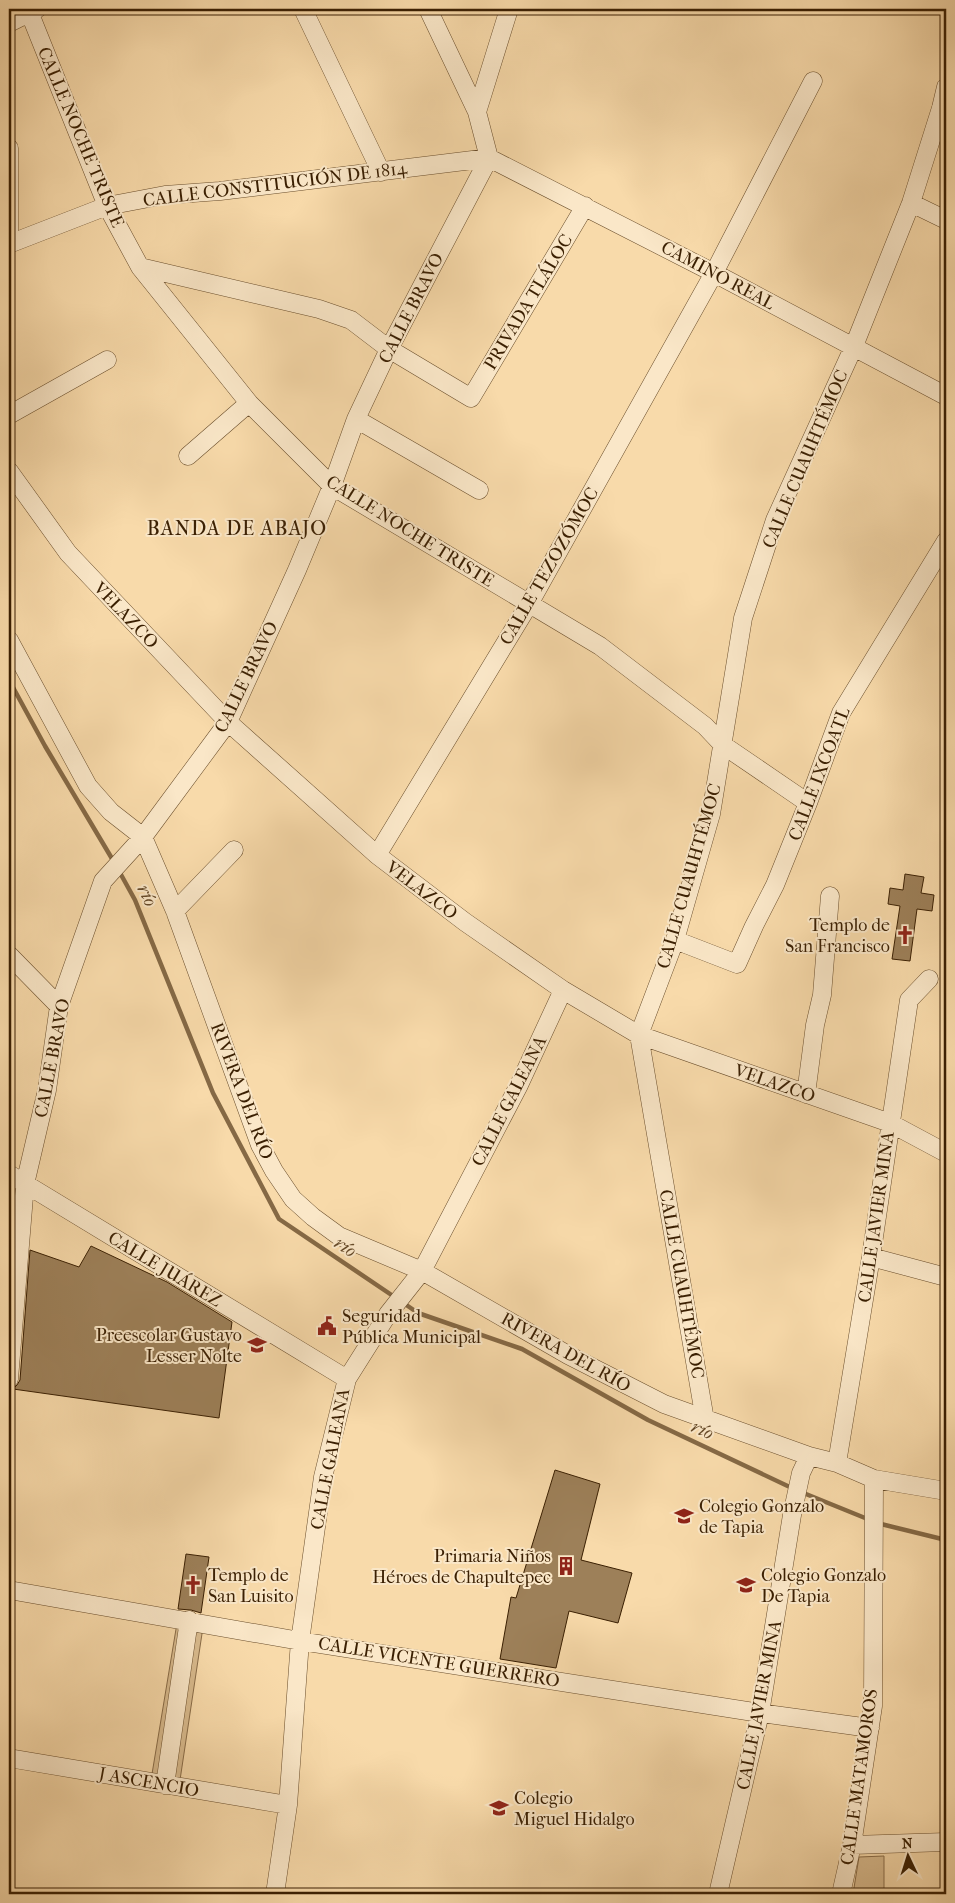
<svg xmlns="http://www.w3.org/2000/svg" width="955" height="1903" viewBox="0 0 955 1903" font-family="'IM FELL French Canon',serif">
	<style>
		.green { fill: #d8ba8d; stroke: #896c48 }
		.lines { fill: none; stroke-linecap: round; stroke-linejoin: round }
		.stream { stroke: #856945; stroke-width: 4.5 }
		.building { fill: #9d8059; stroke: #3a1f02 }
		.minor-casing { stroke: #6a4e2c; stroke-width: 19 }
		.minor { stroke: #fae7c8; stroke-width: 18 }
		.labels { text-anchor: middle; stroke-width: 4; stroke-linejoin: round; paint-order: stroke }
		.street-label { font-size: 18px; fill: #3a1f02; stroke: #fae7c8 }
		.poi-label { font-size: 18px; fill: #3a1f02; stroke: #fae7c8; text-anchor: start }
		.water-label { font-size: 19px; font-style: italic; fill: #664a29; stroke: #fae7c8 }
		.quarter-label { font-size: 20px; letter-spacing: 1px; fill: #3a1f02; stroke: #fae7c8 }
	</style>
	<rect width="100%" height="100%" fill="#f8daaa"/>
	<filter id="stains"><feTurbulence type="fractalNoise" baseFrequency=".004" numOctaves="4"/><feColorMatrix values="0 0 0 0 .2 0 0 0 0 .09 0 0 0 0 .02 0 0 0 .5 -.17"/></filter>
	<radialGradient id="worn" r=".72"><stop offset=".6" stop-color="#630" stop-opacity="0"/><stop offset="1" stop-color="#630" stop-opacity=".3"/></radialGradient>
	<!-- green -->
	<path class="green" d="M177,1623L203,1627L180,1780L152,1774Z
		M884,1856V1894H853L859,1857Z"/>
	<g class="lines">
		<!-- stream -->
		<path class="stream" d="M9,680L45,746L114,862
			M119,871L135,900L213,1093L279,1219L396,1298
			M402,1302L418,1313L522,1349L648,1420L794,1489
			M801,1492L870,1520
			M877,1523L946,1540"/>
	</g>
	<!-- building -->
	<path class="building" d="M905,874L924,877L921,893L934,895L932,911L917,909L910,961L892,959L900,906L888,904L890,888L903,890Z
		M91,1246L167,1282L232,1322L219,1418L13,1389L17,1385L20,1380L30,1250L79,1267Z
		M555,1470L600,1484L581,1560L632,1573L618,1623L569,1611L556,1668L500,1659L511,1597L516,1598Z
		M186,1554L209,1557L201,1613L191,1610L178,1609Z"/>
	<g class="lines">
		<!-- minor casing -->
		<g class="minor-casing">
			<path id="minor" d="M28,9L107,206L140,267L249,403L332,486L600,646L705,726L723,745L808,803
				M303,9L381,172
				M428,9L477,112
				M9,23L37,9
				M9,148V243
				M489,158L714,273L946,396
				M911,203L946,220
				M9,244L107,206L165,195L220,191L489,158
				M140,267L319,309L351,320L389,349L471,398L585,206
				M9,415L107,360
				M356,419L479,490
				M188,456L249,403
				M9,471L68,553L228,722L377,855L465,922L563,990L639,1035L890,1123L946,1153
				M9,640L88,786L111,812L143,837L175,911L260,1145L274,1171L293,1199L313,1217L339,1236L422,1271L568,1355L664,1404L809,1456L837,1463L874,1479L946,1491
				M377,855L529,604L714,273L813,81
				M175,911L234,850
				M675,940L737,964L754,926L775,885L808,803L841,713L946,541
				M9,955L59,1006
				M806,1094L815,1025L822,995L830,896
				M9,1174L347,1379
				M871,1257L946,1277
				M9,1379L25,1184L47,1090L59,1006L103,881L143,837L228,722L297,570L332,486L356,419L389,349L489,158L477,112L509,9
				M705,1420L639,1035L675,940L711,814L743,618L775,520L854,346L911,203L941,108L946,87
				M837,1463L871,1257L909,1000L929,979
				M9,1590L300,1641L760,1713L870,1728
				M9,1758L288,1805
				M165,1785L189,1620
				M852,1845L946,1842
				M275,1894L288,1805L300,1641L323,1477L347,1379L388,1314L422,1271L519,1085L563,990
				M718,1894L760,1713L792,1515L801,1473L809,1456
				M841,1894L852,1845L873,1706L874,1479"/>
		</g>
		<!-- minor -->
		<use href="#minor" class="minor"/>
	</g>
	<!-- icons -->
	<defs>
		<g id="church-bare" transform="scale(1.5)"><path d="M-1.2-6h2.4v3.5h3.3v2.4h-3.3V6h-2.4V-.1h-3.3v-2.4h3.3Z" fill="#8f2418" stroke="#fae7c8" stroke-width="2.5" paint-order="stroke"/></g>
		<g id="civic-bare" transform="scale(1.5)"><path d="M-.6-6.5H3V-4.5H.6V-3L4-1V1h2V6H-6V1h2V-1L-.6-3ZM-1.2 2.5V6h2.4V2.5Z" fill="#8f2418" stroke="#fae7c8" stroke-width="2.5" paint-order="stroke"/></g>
		<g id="school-bare" transform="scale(1.5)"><path d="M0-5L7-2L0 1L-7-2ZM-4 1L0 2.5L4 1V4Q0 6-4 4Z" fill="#8f2418" stroke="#fae7c8" stroke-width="2.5" paint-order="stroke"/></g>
		<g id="building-bare" transform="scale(1.5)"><path d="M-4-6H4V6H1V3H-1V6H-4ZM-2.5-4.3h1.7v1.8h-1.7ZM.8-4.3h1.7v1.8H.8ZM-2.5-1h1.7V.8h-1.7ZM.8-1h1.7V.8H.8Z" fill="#8f2418" stroke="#fae7c8" stroke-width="2.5" paint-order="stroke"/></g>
	</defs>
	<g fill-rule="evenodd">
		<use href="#church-bare" x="905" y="935"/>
		<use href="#civic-bare" x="327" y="1326"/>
		<use href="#school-bare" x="257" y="1345"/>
		<use href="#school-bare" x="684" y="1516"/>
		<use href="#building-bare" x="566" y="1566"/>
		<use href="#church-bare" x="193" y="1585"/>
		<use href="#school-bare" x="746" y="1585"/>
		<use href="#school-bare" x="499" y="1808"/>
	</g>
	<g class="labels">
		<!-- street labels -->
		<g class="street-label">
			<text transform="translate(81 137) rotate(67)" y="6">CALLE NOCHE TRISTE</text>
			<text transform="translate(275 184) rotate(-7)" y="6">CALLE CONSTITUCIÓN DE 1814</text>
			<text transform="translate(718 275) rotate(28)" y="6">CAMINO REAL</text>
			<text transform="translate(528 302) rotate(-59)" y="6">PRIVADA TLÁLOC</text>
			<text transform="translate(411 308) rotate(-63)" y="6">CALLE BRAVO</text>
			<text transform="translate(805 459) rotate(-67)" y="6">CALLE CUAUHTÉMOC</text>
			<text transform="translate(410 531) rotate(32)" y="6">CALLE NOCHE TRISTE</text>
			<text transform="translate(549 566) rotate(-60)" y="6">CALLE TEZOZÓMOC</text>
			<text transform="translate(126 615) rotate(46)" y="6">VELAZCO</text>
			<text transform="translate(246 677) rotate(-64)" y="6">CALLE BRAVO</text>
			<text transform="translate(819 774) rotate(-69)" y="6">CALLE IXCOATL</text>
			<text transform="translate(689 876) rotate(-74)" y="6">CALLE CUAUHTÉMOC</text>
			<text transform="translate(422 890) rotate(37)" y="6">VELAZCO</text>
			<text transform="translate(52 1058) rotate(-79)" y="6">CALLE BRAVO</text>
			<text transform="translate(775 1083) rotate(19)" y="6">VELAZCO</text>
			<text transform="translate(242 1091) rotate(69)" y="6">RIVERA DEL RÍO</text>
			<text transform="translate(509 1101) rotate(-63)" y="6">CALLE GALEANA</text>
			<text transform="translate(876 1217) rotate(-82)" y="6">CALLE JAVIER MINA</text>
			<text transform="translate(165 1269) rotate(31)" y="6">CALLE JUÁREZ</text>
			<text transform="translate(682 1284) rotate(80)" y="6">CALLE CUAUHTÉMOC</text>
			<text transform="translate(566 1352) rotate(29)" y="6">RIVERA DEL RÍO</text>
			<text transform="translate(330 1459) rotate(-79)" y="6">CALLE GALEANA</text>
			<text transform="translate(439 1662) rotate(9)" y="6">CALLE VICENTE GUERRERO</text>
			<text transform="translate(759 1705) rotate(-79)" y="6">CALLE JAVIER MINA</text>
			<text transform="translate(859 1777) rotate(-82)" y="6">CALLE MATAMOROS</text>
			<text transform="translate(149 1782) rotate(10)" y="6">J ASCENCIO</text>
		</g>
		<!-- poi labels -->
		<g class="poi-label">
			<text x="890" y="931" text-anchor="end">Templo de<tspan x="890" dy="21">San Francisco</tspan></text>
			<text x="342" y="1322">Seguridad<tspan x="342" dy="21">Pública Municipal</tspan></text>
			<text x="242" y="1341" text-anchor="end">Preescolar Gustavo<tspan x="242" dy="21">Lesser Nolte</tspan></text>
			<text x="699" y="1512">Colegio Gonzalo<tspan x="699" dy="21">de Tapia</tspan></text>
			<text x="551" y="1562" text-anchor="end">Primaria Niños<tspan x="551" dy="21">Héroes de Chapultepec</tspan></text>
			<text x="208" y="1581">Templo de<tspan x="208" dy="21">San Luisito</tspan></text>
			<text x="761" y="1581">Colegio Gonzalo<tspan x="761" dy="21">De Tapia</tspan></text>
			<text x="514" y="1804">Colegio<tspan x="514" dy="21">Miguel Hidalgo</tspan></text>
		</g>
		<!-- water labels -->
		<g class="water-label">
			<text transform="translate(148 895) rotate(64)" y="7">río</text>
			<text transform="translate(346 1246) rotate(34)" y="7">río</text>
			<text transform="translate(703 1429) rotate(25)" y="7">río</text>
		</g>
		<!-- quarter labels -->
		<g class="quarter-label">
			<text x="237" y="535">BANDA DE ABAJO</text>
		</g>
	</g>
	<!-- margin -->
	<rect width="955" height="1903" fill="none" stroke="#f8daaa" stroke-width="30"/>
	<rect x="10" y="10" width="935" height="1883" fill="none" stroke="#3a1f02" stroke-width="2.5"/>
	<rect x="15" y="15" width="925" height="1873" fill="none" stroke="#3a1f02"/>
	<!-- north arrow -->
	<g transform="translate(908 1856) rotate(356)" stroke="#fae7c8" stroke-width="4" paint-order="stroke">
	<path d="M0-4L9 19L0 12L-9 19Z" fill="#3a1f02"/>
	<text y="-8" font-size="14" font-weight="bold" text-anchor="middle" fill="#3a1f02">N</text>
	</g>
	<rect width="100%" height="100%" filter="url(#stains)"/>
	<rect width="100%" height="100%" fill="url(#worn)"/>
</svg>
